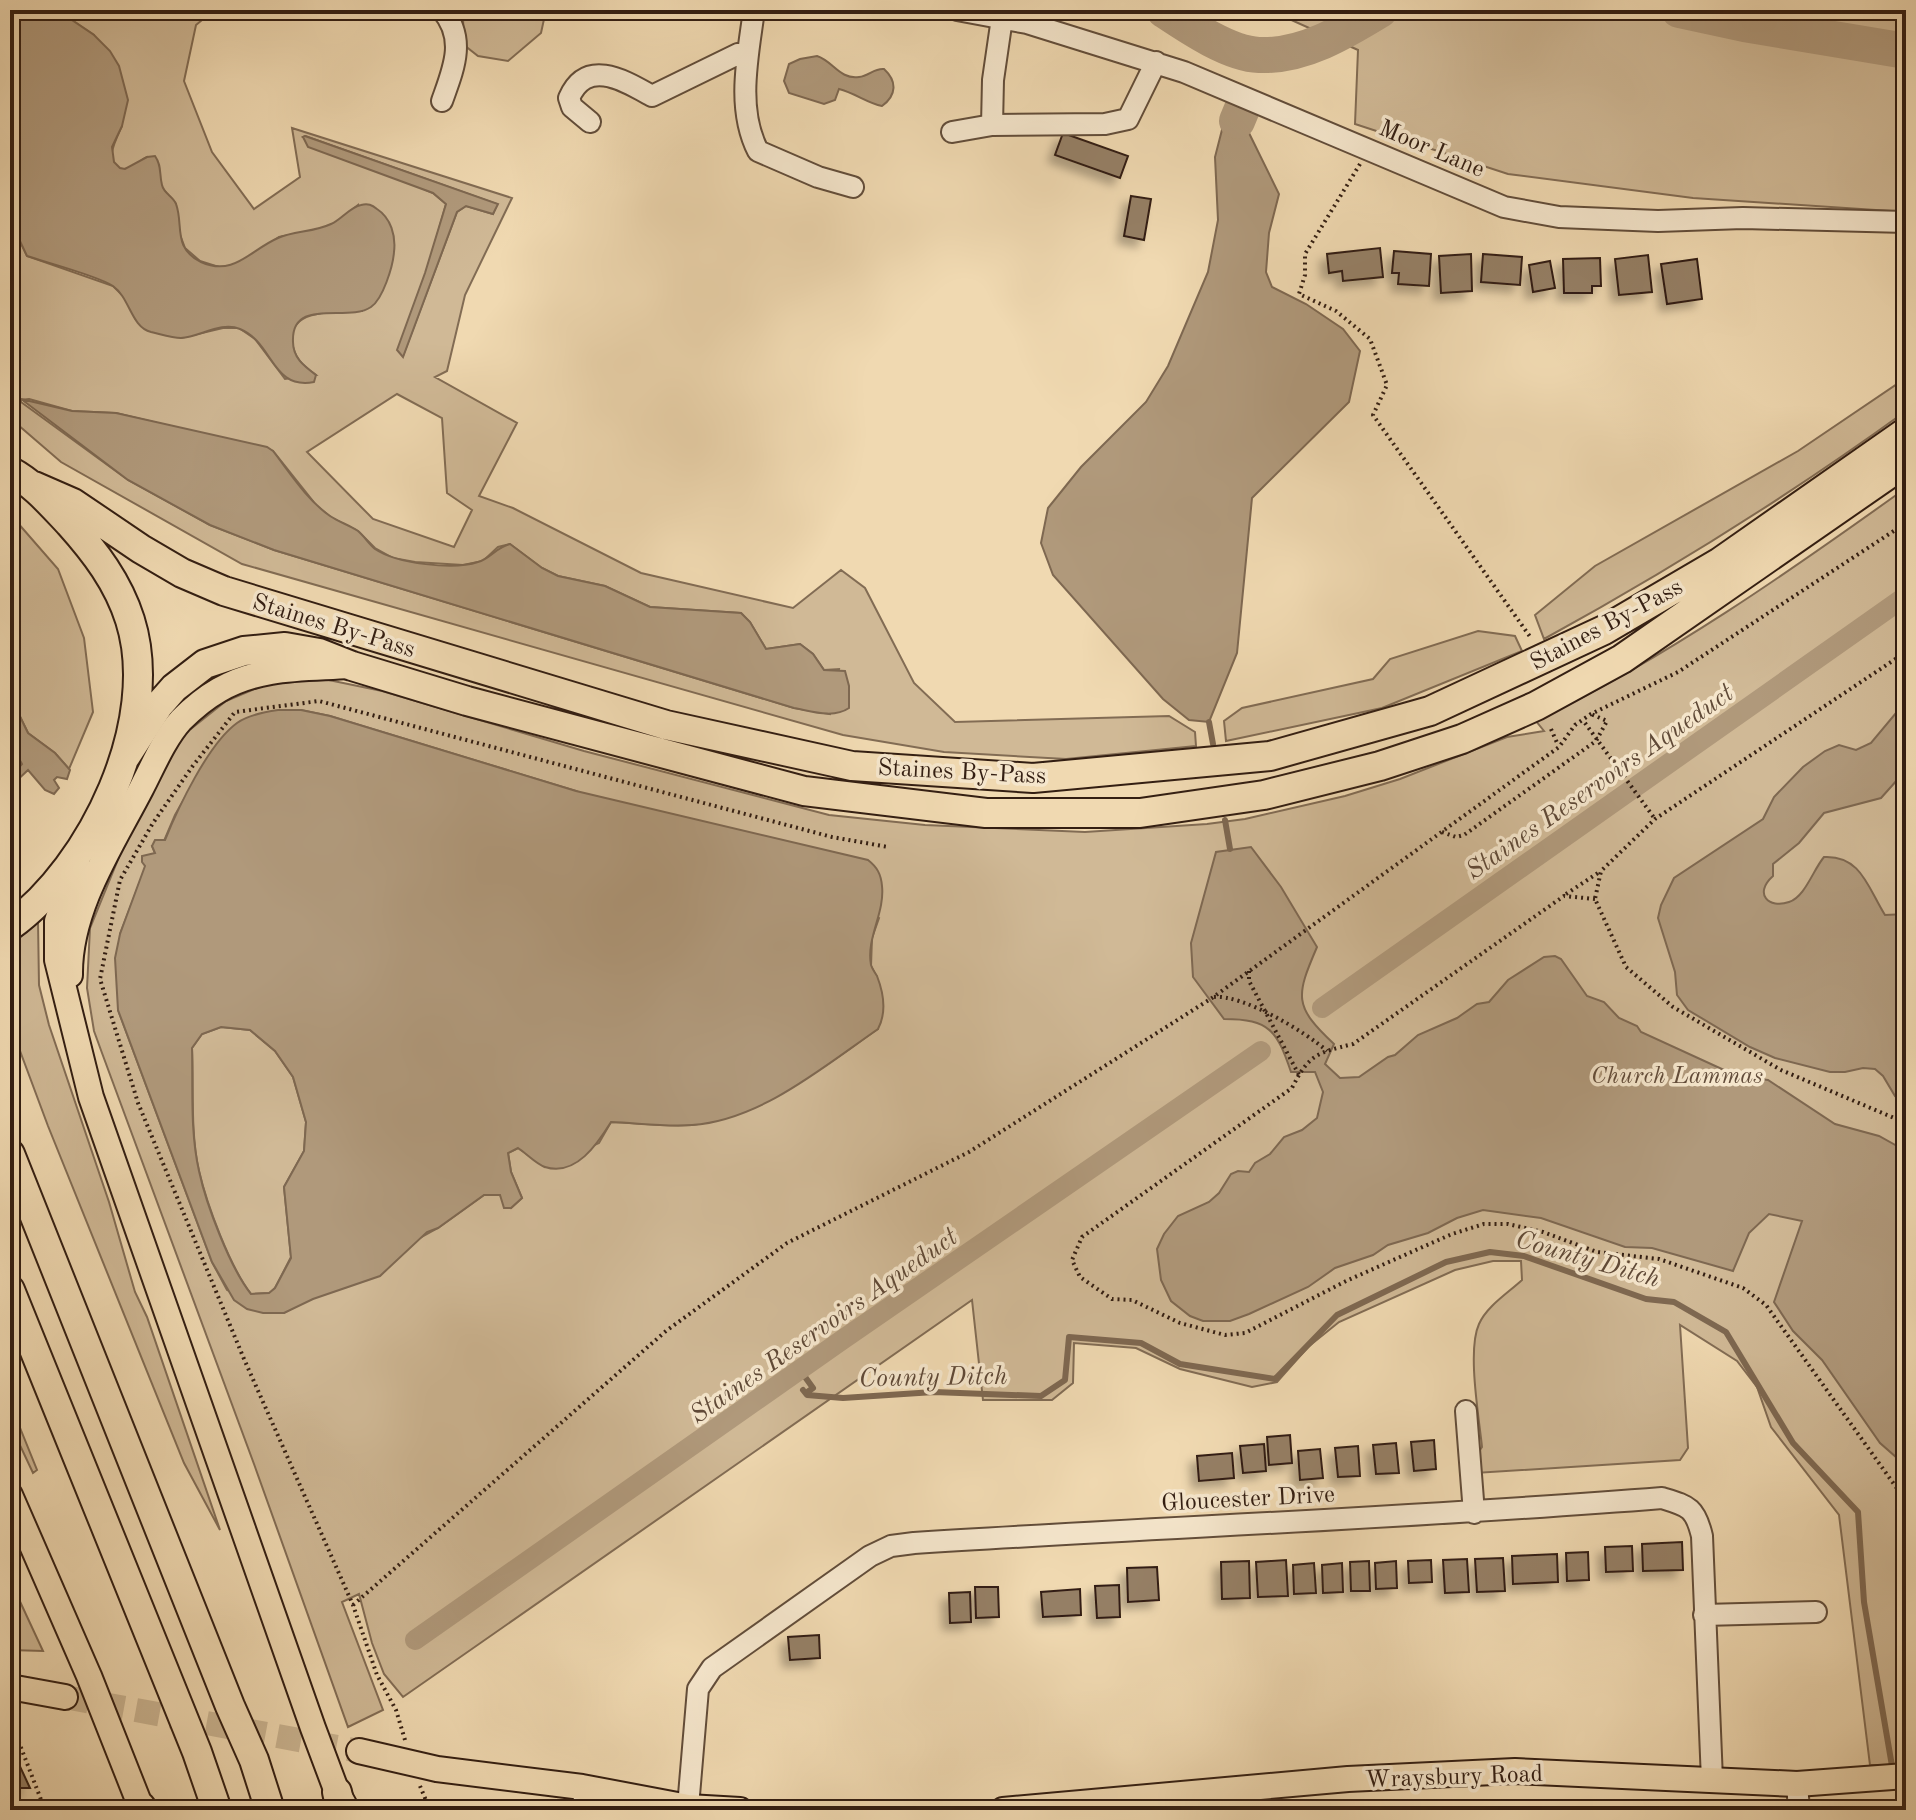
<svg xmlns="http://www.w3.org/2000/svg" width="1916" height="1820" viewBox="0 0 1916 1820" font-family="'Old Standard TT',serif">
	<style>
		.green { fill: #d0b996; stroke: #826c54; stroke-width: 2; fill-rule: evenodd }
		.water { fill: #b0997b; stroke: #7e6851; stroke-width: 2; fill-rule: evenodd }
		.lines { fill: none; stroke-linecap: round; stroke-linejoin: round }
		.stream { stroke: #7e6851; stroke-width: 6 }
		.canal { stroke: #b0997b; stroke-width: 20 }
		.river { stroke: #b0997b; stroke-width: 36 }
		.building { fill: #957f65; stroke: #331e12; stroke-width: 2; filter: url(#shadow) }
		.major-tunnel { stroke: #cab491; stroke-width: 24; stroke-dasharray: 24 12; stroke-linecap: butt }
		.minor-casing { stroke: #624d3a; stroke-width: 24 }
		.major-casing { stroke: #331e12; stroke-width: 28 }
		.highway-casing { stroke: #331e12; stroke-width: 32 }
		.path { stroke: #331e12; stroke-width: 4; stroke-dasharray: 2 4; stroke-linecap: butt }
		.minor { stroke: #f5e6cc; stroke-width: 20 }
		.major { stroke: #f0d9b1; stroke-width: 24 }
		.highway { stroke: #f0d9b1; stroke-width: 28 }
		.labels { text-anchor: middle; stroke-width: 7; stroke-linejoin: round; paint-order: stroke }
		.street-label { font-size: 24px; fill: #331e12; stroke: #f5e6cc }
		.park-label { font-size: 24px; font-style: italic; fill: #624c3a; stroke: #f5e6cc }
		.water-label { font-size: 26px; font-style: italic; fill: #5f4937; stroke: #f5e6cc }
	</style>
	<defs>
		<filter id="shadow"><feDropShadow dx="-7" dy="7" stdDeviation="4" flood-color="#0004"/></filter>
	</defs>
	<rect width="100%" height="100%" fill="#f0d9b1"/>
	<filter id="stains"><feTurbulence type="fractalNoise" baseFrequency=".0025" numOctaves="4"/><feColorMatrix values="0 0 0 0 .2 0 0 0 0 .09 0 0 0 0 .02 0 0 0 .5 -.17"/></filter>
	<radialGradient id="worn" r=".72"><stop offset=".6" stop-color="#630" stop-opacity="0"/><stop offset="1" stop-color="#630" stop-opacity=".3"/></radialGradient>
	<!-- green -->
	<path class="green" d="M57,10H214L196,25L184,81L212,152L254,209L300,177L292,128L512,198L465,295L447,371L435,377L517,423L479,496L513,508L641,573L793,608L841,570L865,588L914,683L955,722L1169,716L1195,732L1196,746L1066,759L944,752L843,735L242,564L61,462L10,418V220L27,256L113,286L126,299L136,320L181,338L223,328H239L255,339L285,379L316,375C302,365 293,357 292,339C291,307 340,313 362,311L358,205L335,223L320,229L279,237L242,262L222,268L200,261L185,248L179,232L176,204L162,188L147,157C141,160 131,169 124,169C99,170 118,135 122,126L94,35ZM305,136L497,204L493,214L466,206L457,212L403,356L446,204L433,193L303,137ZM397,394L442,418L447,493L472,510L454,547L373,519L307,452ZM29,399L72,411L116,413L273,451L317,506L332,518L358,531L375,548L393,558L415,562L463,565L483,561L498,547L510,544L542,568L558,576L605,586L650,607L741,613L750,622L766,649L800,644L813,654L824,670L839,669L830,714L794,708L274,550L210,525L128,480L21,402V400Z
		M483,10H546L541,33L508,61L478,56L464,45L463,18Z
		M1035,10H1138L1076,20Z
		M1269,10H1906V212L1693,198L1508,174L1355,124L1358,50Z
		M1906,378V411C1790,495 1670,570 1544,639L1535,615L1595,566L1798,451Z
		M1906,488V1765H1870L1839,1515L1771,1427L1757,1387L1737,1361L1680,1325L1688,1448L1680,1460L1475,1473L1473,1460L1482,1447C1479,1417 1467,1350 1479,1324C1487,1306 1508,1293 1522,1280L1521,1261H1493L1455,1270L1339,1322L1308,1347L1277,1382L1252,1387L1180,1369L1136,1348L1074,1343L1073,1383L1052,1400H983L972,1300L403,1697L384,1674L372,1643L359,1594L342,1602L383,1710L348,1727L254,1464L102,1053L94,1031L87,988L90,928L121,852L182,736L226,701L274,681L319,678L382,691L584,751L829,815L925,825L1085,832L1207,824L1245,819L1345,796L1400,779L1507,737L1544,731L1536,721C1669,656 1786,574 1906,488ZM301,710L330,716L576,791L879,918L872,938L871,966L877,977L878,1029C823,1067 760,1117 692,1125C666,1127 637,1123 611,1122L599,1143L545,1167L518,1148L508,1153L511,1172L522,1198L511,1208L500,1195H484L438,1228L284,1313L227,1290L212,1262L118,1010L120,934L146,866L155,853L152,846L164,841L175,815L206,761Z
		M10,514L58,569L84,638L93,712L69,769L55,753L28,733L10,696Z
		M1478,631L1515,636L1522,651L1382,708L1226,741L1224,721L1242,708L1373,679L1390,659Z
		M38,921L39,985L49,1025L109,1202L135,1292L147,1317L220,1530L184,1463L48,1126L10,1024V946Z
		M221,1027L250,1030L275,1051L293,1077L306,1122L304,1151L284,1187L291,1257L275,1288L270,1293L251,1294C230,1267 207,1205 199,1171C190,1132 194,1087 192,1048L202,1034Z
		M10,1403L37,1470L33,1473L10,1424Z
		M10,1580L43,1651L10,1650Z"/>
	<!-- water -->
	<path class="water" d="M10,10H57L94,35L110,51L119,66L128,100L122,126L112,147L114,162L120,168L125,169L147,157L155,156C162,166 159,173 162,185C164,194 173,196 176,204C184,225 172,248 201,262C234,277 250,250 278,238C294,231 314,232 331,224C341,220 350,207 361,205C368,203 372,205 377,209C391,218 396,236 394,252C393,266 383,299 371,307C348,323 291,296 293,342C293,358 304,366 316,375L314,382C271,390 274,343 240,329C221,321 200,337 181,338C172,338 160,334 151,332C131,327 130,298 113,286C98,276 48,263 27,256L10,220Z
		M817,56C833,61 840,80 859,77C869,76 874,68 884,69C897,81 897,95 882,106C867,103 855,93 839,89L835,100L824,104L789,93L784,81L789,64L800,59Z
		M1237,121L1247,129L1279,194L1269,233L1266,272L1272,287L1306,304L1343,329L1360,351L1349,402L1252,498L1237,653L1209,722L1189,720L1163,699L1053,575L1041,543L1048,508L1081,467L1146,402L1168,366L1208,272L1218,220L1215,157L1224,122Z
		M305,136L498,204L493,214L466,206L457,212L403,357L397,350L425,273L446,204L433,193L308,147L303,137Z
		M21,399L72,411L116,413L267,447L273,451C290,473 307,500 330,516C339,522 349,525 358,531C364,536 369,544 375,549C397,564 454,570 478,562C490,559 495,548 510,544L542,568L558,576L605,586L650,607L741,613L750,622L766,649L800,644L813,654L824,670L845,671L849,686V708C833,719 811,711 794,708L274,550L210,525L128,480Z
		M10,696L28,733L55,753L70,770L67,779L57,777L54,780L59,788L54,794L45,790L28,770L10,787V777L22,764L10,743Z
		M1906,701V770L1881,798L1824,813L1799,843L1773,864V876C1753,894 1769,909 1789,902C1805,897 1813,870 1824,857C1861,855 1868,888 1885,915L1906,914V1105L1895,1096L1883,1076L1875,1069L1863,1068L1845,1072H1830L1775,1058L1750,1047L1688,1010L1677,995L1675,972L1658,918L1661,905L1674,878L1763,819L1774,797L1803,767L1825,751L1839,745L1856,750L1871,743Z
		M278,710H301L330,716L576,791L868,860C877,867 881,874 882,886C885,913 866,938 871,965C872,968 875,973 877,976C884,994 887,1012 878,1029C823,1067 761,1120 692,1125C665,1127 638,1123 611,1122C598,1143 576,1177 545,1167C536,1164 526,1153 518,1148L508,1153L511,1172L522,1198L511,1208H504L500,1195H484L438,1228L427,1232L380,1276L313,1299L284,1313H263L247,1309L234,1300L212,1262L118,1010L115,958L120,934L145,866L142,862V856L155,853L152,846L155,840H165C178,808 208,744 237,723C248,715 264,712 278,710ZM221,1027L250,1030L275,1051L293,1077L306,1122L304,1151L284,1187L291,1258L275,1288L269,1293L251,1294C230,1268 206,1204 199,1171C190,1132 193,1087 192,1048L202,1034Z
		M1251,847L1281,887L1317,947C1296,996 1293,1006 1334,1044L1325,1064L1340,1078L1359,1077L1388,1057L1395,1055L1418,1035L1457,1018L1477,1004L1489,1002L1508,980L1544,957L1555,956L1561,959L1587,996L1604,1002L1619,1018L1637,1026L1641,1032L1724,1070L1744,1077L1768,1080L1835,1124L1879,1136L1906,1151V1474L1897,1458L1880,1443L1822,1360L1793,1331L1774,1302L1802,1221L1769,1214L1749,1233L1733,1271L1652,1248L1625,1247L1541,1218L1483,1210L1457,1218L1428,1233L1388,1245L1373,1255L1335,1268L1308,1287L1249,1314L1230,1321H1203L1190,1316L1171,1301L1161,1280L1157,1249L1164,1234L1178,1216L1209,1202L1219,1193L1231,1174L1238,1171L1249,1172L1255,1163L1270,1154L1284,1137L1302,1130L1317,1118L1323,1092L1315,1072H1291C1277,1031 1270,1019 1224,1019L1193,977L1191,943L1216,852Z"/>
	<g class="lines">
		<!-- stream -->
		<path class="stream" d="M1209,722L1213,744
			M1225,820L1230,849
			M800,1370L813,1388L806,1393
			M803,1390L807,1395L843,1398L934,1392L1041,1396L1065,1380L1069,1337L1141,1343L1180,1364L1275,1379L1337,1315L1446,1262L1490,1252L1524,1256L1646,1299L1674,1302L1726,1332L1793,1443L1858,1512L1864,1602L1892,1766
			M1897,1802L1898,1810"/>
		<!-- canal -->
		<path class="canal" d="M1322,1008L1906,596
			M415,1640L842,1340L1261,1051"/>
		<!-- river -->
		<path class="river" d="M1164,10C1188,26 1229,54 1259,55C1303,57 1344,32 1380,10
			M1679,10L1744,24L1906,51
			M1237,121L1242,109"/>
	</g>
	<!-- building -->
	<path class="building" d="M1063,133L1128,156L1120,178L1055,155Z
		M1131,196L1151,199L1144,240L1124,236Z
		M1380,248L1383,277L1343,281L1342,271L1329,273L1327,254Z
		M1394,251L1431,254L1429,286L1398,284L1399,273H1392Z
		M1471,254L1472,291L1441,293L1439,256Z
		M1483,254L1522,257L1520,285L1481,282Z
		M1648,255L1652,292L1619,295L1615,259Z
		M1600,258L1601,286H1592V293H1564L1563,259Z
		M1697,259L1702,299L1667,304L1661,264Z
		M1550,261L1555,288L1533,292L1529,265Z
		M1290,1435L1292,1463L1269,1465L1267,1437Z
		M1434,1440L1436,1469L1414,1471L1411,1442Z
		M1396,1443L1399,1473L1376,1474L1373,1445Z
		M1264,1444L1266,1471L1243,1473L1240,1446Z
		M1358,1446L1360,1476L1338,1477L1335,1448Z
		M1320,1449L1323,1478L1300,1480L1298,1451Z
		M1232,1453L1234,1478L1199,1481L1197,1456Z
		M1682,1542L1683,1570L1643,1571L1642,1544Z
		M1632,1546L1633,1571L1606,1572L1605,1547Z
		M1588,1552L1589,1580L1567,1581L1566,1553Z
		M1557,1554L1558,1582L1513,1584L1512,1556Z
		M1503,1558L1505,1591L1477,1592L1475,1559Z
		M1467,1559L1469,1592L1445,1593L1443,1560Z
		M1286,1560L1288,1596L1258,1597L1256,1562Z
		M1431,1560L1432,1582L1409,1583L1408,1561Z
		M1249,1561L1250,1598L1222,1599L1221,1562Z
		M1369,1561L1370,1591H1351L1350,1562Z
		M1396,1561L1397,1588L1376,1589L1375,1563Z
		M1314,1563L1316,1593L1294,1594L1293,1565Z
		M1342,1563L1343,1592L1323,1593L1322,1565Z
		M1157,1567L1159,1600L1128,1602L1127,1568Z
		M1119,1585L1120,1617L1097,1618L1095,1586Z
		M975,1587H998L999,1617L976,1618Z
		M1080,1589L1081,1615L1043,1617L1041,1592Z
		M970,1592L971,1622L950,1623L949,1593Z
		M819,1635L820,1658L790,1660L788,1637Z
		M10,1760H17L30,1788H13V1796H10Z"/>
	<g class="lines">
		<!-- major-tunnel -->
		<path class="major-tunnel" d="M65,1697L359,1751"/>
		<!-- minor casing -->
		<g class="minor-casing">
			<path id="minor" d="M754,10C748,56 736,108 758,151L818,177L853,187
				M957,10L1027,23L1184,72L1504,207L1559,217L1658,221L1743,218L1906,222
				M442,101C453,70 467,39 442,10
				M590,122L572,107L569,98C587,57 625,81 652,96L738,54L748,53
				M992,125L993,80L1002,18
				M952,132L992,125L1105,124L1128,119L1156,62
				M1466,1411L1474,1513
				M1704,1615L1816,1612
				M1797,1784L1799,1810
				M582,1787L586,1810
				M688,1807L698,1689L712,1668L870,1556L891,1546L914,1543C1164,1527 1413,1518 1662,1498C1688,1506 1695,1507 1702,1536L1712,1780"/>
		</g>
		<!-- major casing -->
		<g class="major-casing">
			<path id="major" d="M77,861L57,921V960L91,1097L313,1728L337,1792L346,1808
				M70,975C69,909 112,845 141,789C153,766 164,739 181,720C192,709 205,698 219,690C260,666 305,669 349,666
				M10,1495L89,1676L142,1810
				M10,1687L65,1697
				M359,1751L437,1769L582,1787L688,1807L740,1810
				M1003,1810L1348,1779L1515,1771L1797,1784L1906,1776"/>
		</g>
		<!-- highway casing -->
		<g class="highway-casing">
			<path id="highway" d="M10,471C34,484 50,503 69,523C95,552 118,582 130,620C162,721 93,866 10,926
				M34,486L73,503L141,549L182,573L224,591L666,725L852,766L1033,778L1270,756L1430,711L1604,630L1720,562L1906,432
				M124,759L159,705L174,688L205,664L244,651L285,647L319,653L352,666L467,701L804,791L986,813H1140L1264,795L1380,766L1462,739L1536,706L1622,659L1906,462
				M10,1154L230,1706L254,1760L270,1810
				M10,1290L197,1752L217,1810
				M337,1792L341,1810
				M141,1807L143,1810"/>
		</g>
		<!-- path -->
		<path class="path" d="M1360,164L1305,254V275L1299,294L1336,311L1370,339L1387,385L1373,415L1531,638
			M1906,652L1655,819L1601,871L1595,899L1626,967L1673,1007L1781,1070L1906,1123
			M1585,723L1655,819
			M1551,729L1558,745
			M1442,832L1456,837L1464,835L1596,741L1607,721L1591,714
			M1566,894L1601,871
			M1595,899L1564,896L1353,1044C1317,1053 1309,1054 1292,1088L1082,1237L1072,1260L1080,1277L1112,1299L1132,1300L1180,1323L1225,1335L1245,1333L1346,1281L1452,1234L1484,1224H1508L1543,1232L1597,1252L1659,1259L1743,1288L1766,1305L1906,1501
			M1249,971V981L1299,1075
			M1214,997C1242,994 1306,1032 1327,1051
			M353,1605L666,1331L787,1243L969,1152L1212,998L1559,747L1575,725L1591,714L1678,672L1906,523
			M10,1719L45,1810
			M405,1740L396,1710L377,1675L353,1605L244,1359L138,1103L100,979L120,880L153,823L192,767L235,712L319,701L832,837L888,847
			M420,1786L430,1810"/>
		<!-- minor -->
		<use href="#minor" class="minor"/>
		<!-- major -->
		<use href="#major" class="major"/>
		<!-- highway -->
		<use href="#highway" class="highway"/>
	</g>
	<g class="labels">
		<!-- street labels -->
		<g class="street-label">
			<text transform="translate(1432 148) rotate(23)" y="8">Moor Lane</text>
			<text transform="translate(1606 624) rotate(-28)" y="8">Staines By-Pass</text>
			<text transform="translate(334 625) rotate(17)" y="8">Staines By-Pass</text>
			<text transform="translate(962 771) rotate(3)" y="8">Staines By-Pass</text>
			<text transform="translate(1248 1498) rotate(-3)" y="8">Gloucester Drive</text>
			<text transform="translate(1454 1776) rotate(-2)" y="8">Wraysbury Road</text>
		</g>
		<!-- park labels -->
		<g class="park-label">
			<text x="1677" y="1083">Church Lammas</text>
		</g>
		<!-- water labels -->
		<g class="water-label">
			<text transform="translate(1599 781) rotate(-35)" y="9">Staines Reservoirs Aqueduct</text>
			<text transform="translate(1588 1258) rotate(16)" y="9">County Ditch</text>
			<text transform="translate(823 1325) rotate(-35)" y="9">Staines Reservoirs Aqueduct</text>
			<text transform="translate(933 1376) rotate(-1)" y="9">County Ditch</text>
		</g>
	</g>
	<!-- margin -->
	<rect width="1916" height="1820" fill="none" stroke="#f0d9b1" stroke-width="40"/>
	<rect x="12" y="12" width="1892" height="1796" fill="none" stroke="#331e12" stroke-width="4"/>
	<rect x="20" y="20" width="1876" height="1780" fill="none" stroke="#331e12" stroke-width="2"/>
	<rect width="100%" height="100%" filter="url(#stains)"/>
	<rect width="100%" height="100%" fill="url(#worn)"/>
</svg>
